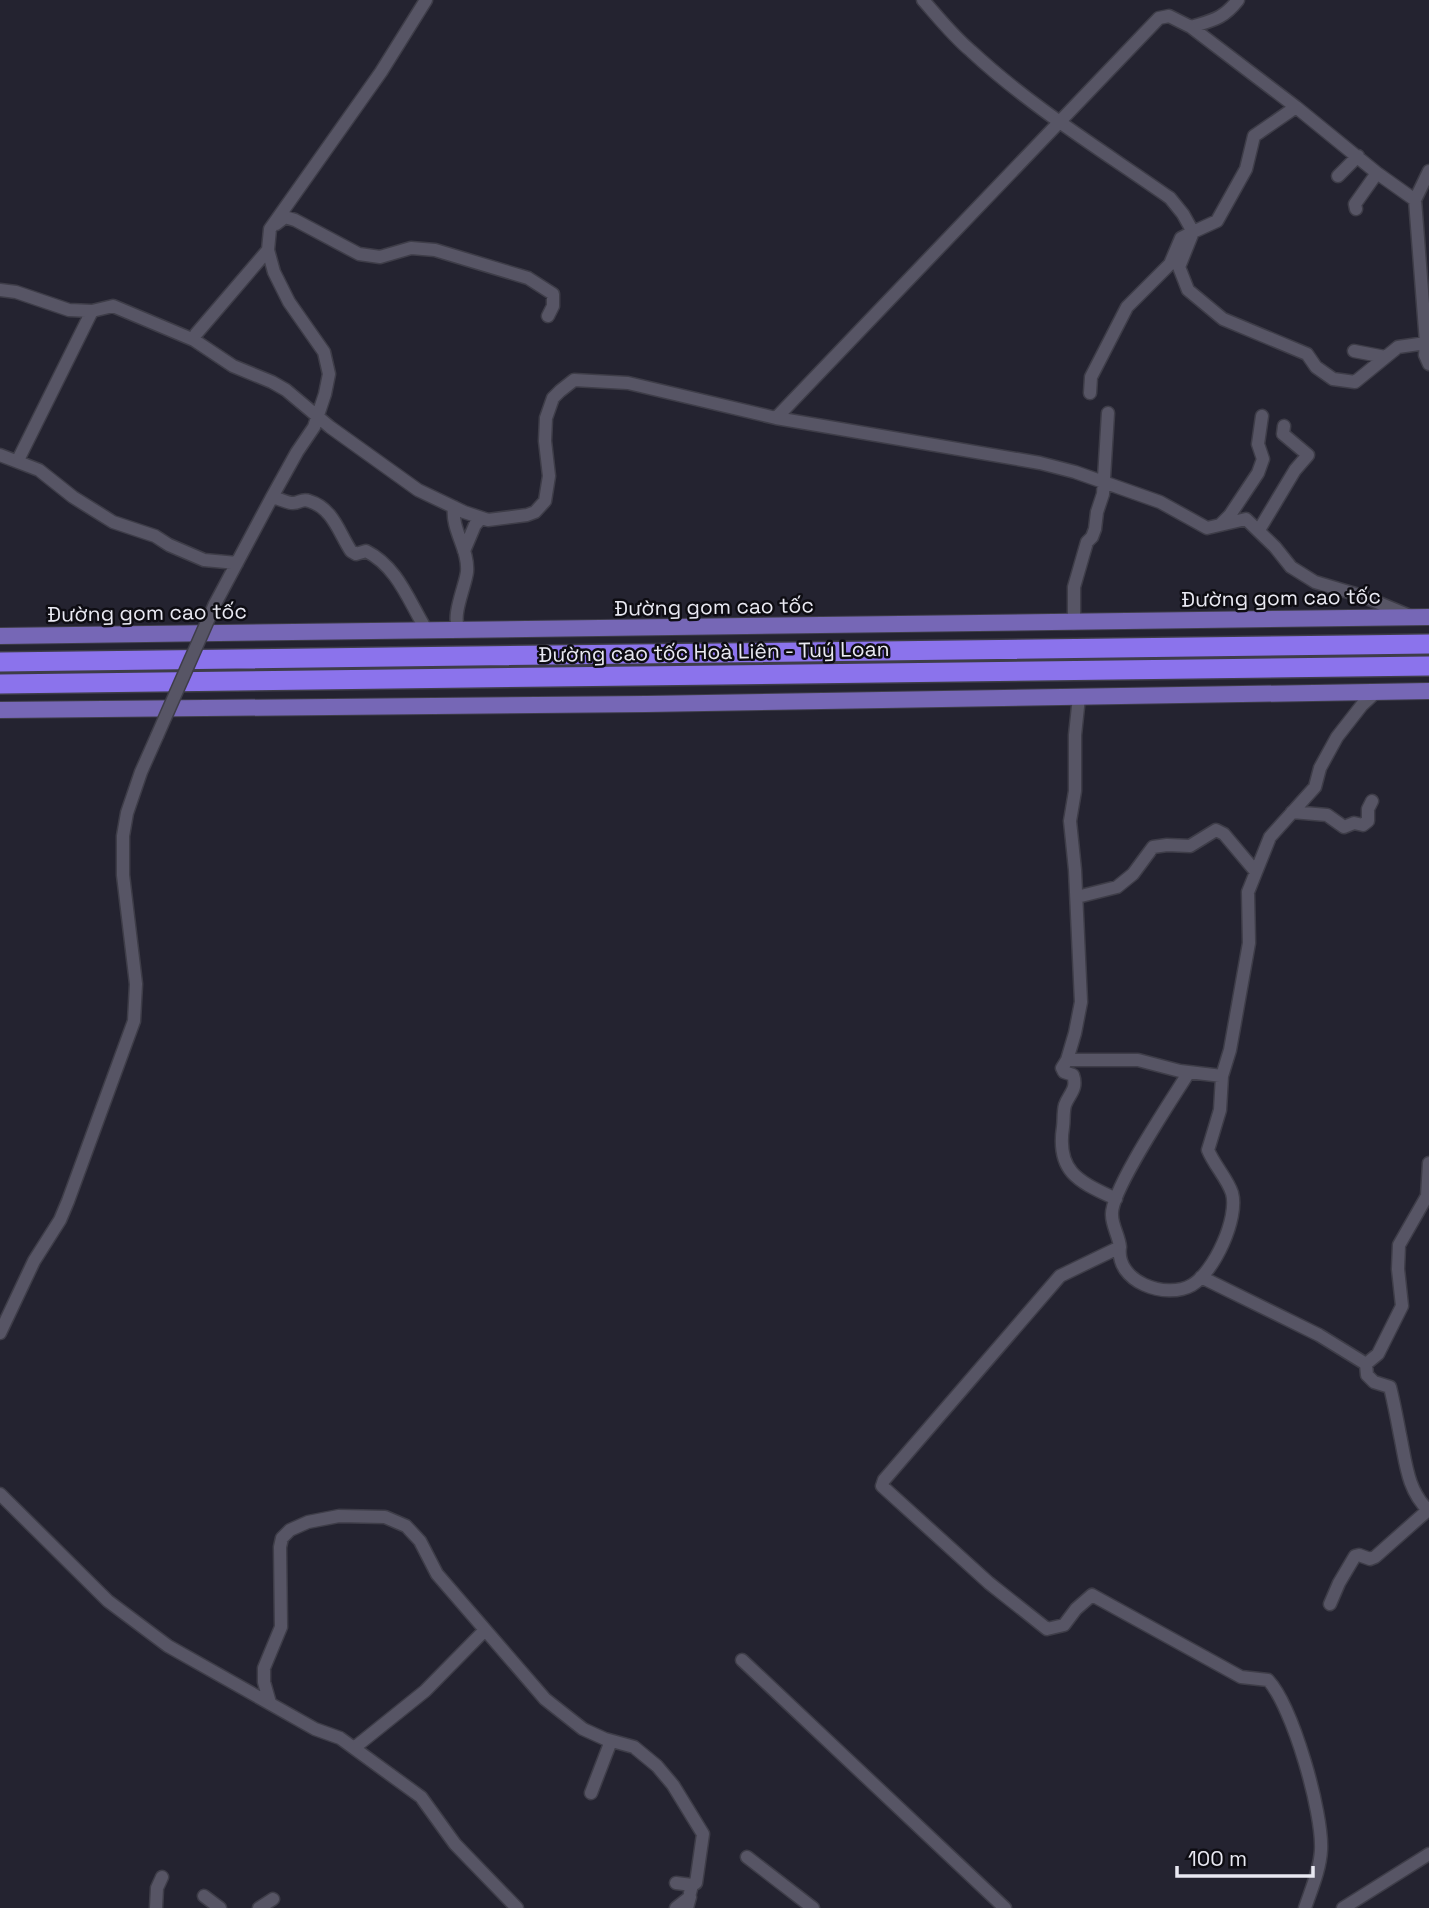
<svg xmlns="http://www.w3.org/2000/svg" width="1429" height="1908" viewBox="0 0 1429 1908" font-family="'Space Grotesk',sans-serif">
	<style>
		.lines { fill: none; stroke-linecap: round; stroke-linejoin: round }
		.minor-casing { stroke: #3e3d48; stroke-width: 15 }
		.major-casing { stroke: #3e3d48; stroke-width: 18 }
		.highway-casing { stroke: #3e3d48; stroke-width: 22 }
		.minor { stroke: #575565; stroke-width: 12 }
		.major { stroke: #7667b6; stroke-width: 16 }
		.highway { stroke: #8b73ec; stroke-width: 19 }
		.minor-bridge-casing { stroke: #3e3d48; stroke-width: 15; stroke-linecap: butt }
		.minor-bridge { stroke: #575565; stroke-width: 12 }
		.labels { text-anchor: middle; stroke-width: 5; stroke-linejoin: round; paint-order: stroke }
		.street-label { font-size: 21px; fill: #e9e9f2; stroke: #0e0d13 }
	</style>
	<rect width="100%" height="100%" fill="#242330"/>
	<g class="lines">
		<!-- minor casing -->
		<g class="minor-casing">
			<path id="minor" d="M923,0C938,17 953,36 971,51C1031,107 1103,151 1170,198L1183,214L1193,232L1181,238L1170,264L1127,307L1091,377L1090,393
				M1191,27L1296,107L1254,136L1246,169L1217,221L1193,232L1179,267L1188,290L1223,319L1307,354L1316,367L1333,379L1355,382L1398,347L1426,343
				M1296,107L1377,173L1415,200L1426,343L1425,355L1429,364
				M1338,176L1358,156
				M1415,200L1429,171
				M1356,209L1355,204L1377,173
				M276,224L285,217L295,220L359,254L380,257L411,248L435,250L528,278L553,294V306L548,316
				M0,290L16,292L69,310L92,311
				M194,340L196,334L268,250
				M1354,351L1385,357
				M776,418L1159,18L1169,16L1191,27C1213,20 1223,19 1238,0
				M0,455L39,470L73,497L113,522L155,536L169,545L204,560L237,563
				M18,460L92,311L113,306L194,340L233,366L272,382L286,390L330,427L418,490L464,512L488,520L527,515L535,512L545,501L549,476L545,441L546,418L553,398L560,391L574,380L628,383L776,418L1040,463L1075,472L1160,502L1207,528L1246,519L1275,547L1291,567L1315,582L1362,596L1410,616
				M272,497C278,498 287,503 293,503C300,503 302,498 309,501C333,508 339,533 351,551L356,554L366,551C398,567 409,602 427,631
				M454,507C451,530 469,549 467,572C465,588 450,618 460,631
				M1221,524L1230,515L1258,473L1263,459L1258,444L1262,416
				M1259,530L1295,470L1308,455L1283,434L1284,426
				M464,551L475,525L481,518
				M215,604L272,497L297,452L314,427L325,394L329,374L324,352L289,302L274,272L268,250L270,229L381,72L426,0
				M1074,623V587L1087,542L1092,537L1095,529L1097,512L1103,494L1108,413
				M1079,697L1075,735V791L1070,821L1075,870L1081,1002L1075,1033L1067,1060L1062,1068L1064,1072L1073,1075C1078,1089 1069,1094 1065,1105C1063,1112 1064,1121 1063,1127C1056,1173 1080,1182 1116,1199
				M1292,812L1327,815L1344,827L1354,823L1363,825L1368,821V809L1372,801
				M1077,897L1117,887L1133,874L1153,847L1167,845L1190,846L1216,830L1224,834L1256,872
				M1067,1060H1138L1180,1071L1222,1076
				M1189,1072C1173,1098 1110,1191 1112,1215C1112,1226 1119,1236 1120,1247L1060,1276L884,1480L882,1486L989,1583L1047,1629L1064,1625L1076,1609L1092,1595L1241,1677L1268,1680C1293,1707 1323,1813 1321,1850C1320,1870 1311,1890 1305,1908
				M1120,1247C1115,1282 1166,1300 1192,1285C1214,1272 1239,1218 1232,1193C1227,1178 1214,1165 1208,1150L1220,1110L1222,1076L1230,1050L1249,943L1248,892L1270,837L1315,787L1320,768L1337,737L1362,705L1376,692
				M1201,1277L1319,1335L1366,1364
				M0,1333L34,1261L60,1220L68,1201L134,1021L136,984L123,875V836L127,813L141,772L157,736
				M1366,1364L1378,1354L1402,1306L1398,1269L1399,1245L1427,1196L1429,1163
				M1366,1364L1367,1375L1374,1382L1390,1387C1394,1403 1397,1419 1400,1435C1406,1463 1407,1490 1429,1511
				M0,1494L108,1601L168,1646L315,1729L340,1738L421,1797L455,1844L517,1908
				M1330,1604L1339,1583L1355,1556L1359,1555L1370,1559L1375,1557L1428,1510
				M742,1660L1005,1908
				M270,1703L264,1682V1668L281,1627L280,1547L282,1538L290,1530L308,1522L339,1516L385,1517L406,1526L420,1541L437,1574L545,1699L583,1729L605,1739L634,1747L657,1766L673,1785L703,1834L696,1883L692,1885
				M354,1748L425,1691L485,1630
				M591,1793L611,1741
				M747,1857L813,1908
				M676,1883L692,1885L690,1893
				M204,1896L220,1908
				M156,1908L157,1888L162,1877
				M259,1908L273,1899
				M676,1908L690,1897L687,1908
				M1343,1908L1429,1854"/>
		</g>
		<!-- major casing -->
		<g class="major-casing">
			<path id="major" d="M0,636L1429,617
				M0,710L646,704L1429,691"/>
		</g>
		<!-- highway casing -->
		<g class="highway-casing">
			<path id="highway" d="M0,662L1429,644
				M0,684L1429,666"/>
		</g>
		<!-- minor -->
		<use href="#minor" class="minor"/>
		<!-- major -->
		<use href="#major" class="major"/>
		<!-- highway -->
		<use href="#highway" class="highway"/>
		<!-- minor-bridge casing -->
		<g class="minor-bridge-casing">
			<path id="minor-bridge" d="M157,736L215,604"/>
		</g>
		<!-- minor-bridge -->
		<use href="#minor-bridge" class="minor-bridge"/>
	</g>
	<g class="labels">
		<!-- street labels -->
		<g class="street-label">
			<text transform="translate(1281 598) rotate(-1)" y="7">Đường gom cao tốc</text>
			<text transform="translate(714 607) rotate(-1)" y="7">Đường gom cao tốc</text>
			<text transform="translate(147 613) rotate(-1)" y="7">Đường gom cao tốc</text>
			<text transform="translate(714 652) rotate(-1)" y="7">Đường cao tốc Hoà Liên - Tuý Loan</text>
		</g>
	</g>
	<!-- scale -->
	<path d="M1177 1866v10h136v-10" fill="none" stroke="#e9e9f2" stroke-width="3.5"/>
	<text x="1188" y="1866" font-size="21" fill="#e9e9f2" stroke="#0e0d13" stroke-width="5" paint-order="stroke">100 m</text>
</svg>
